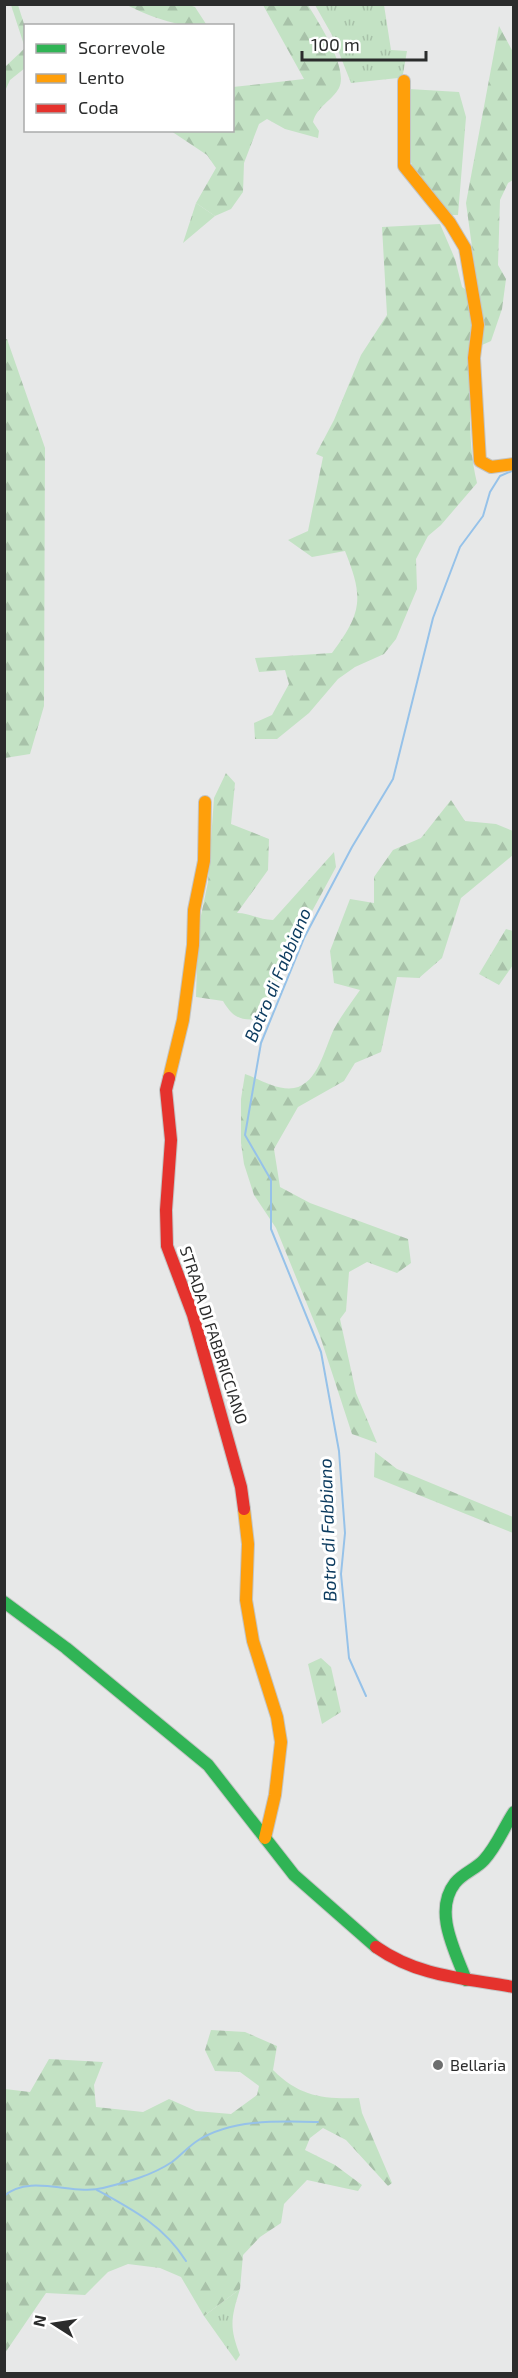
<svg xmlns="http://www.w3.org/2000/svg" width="518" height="2378" viewBox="0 0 518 2378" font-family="'Exo 2',sans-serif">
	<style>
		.grass { fill: url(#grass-tufts) }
		.forest { fill: url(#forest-firs) }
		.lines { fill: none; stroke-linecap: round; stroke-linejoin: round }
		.stream { stroke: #96c2e9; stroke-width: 2 }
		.fast-casing { stroke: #c3c4c4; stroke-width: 14 }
		.slow-casing { stroke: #c3c4c4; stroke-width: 14 }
		.jam-casing { stroke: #c3c4c4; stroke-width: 14 }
		.fast { stroke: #30b455; stroke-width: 12 }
		.slow { stroke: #ff9f0a; stroke-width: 12 }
		.jam { stroke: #e5322d; stroke-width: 12 }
		.poi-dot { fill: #6d6e6e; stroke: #fff; stroke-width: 2 }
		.labels { text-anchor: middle; stroke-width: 6; stroke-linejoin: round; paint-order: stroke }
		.street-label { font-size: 16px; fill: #2b2c2c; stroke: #fff }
		.poi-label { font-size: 16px; fill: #2b2c2c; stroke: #fff; text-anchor: start }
		.water-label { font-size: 18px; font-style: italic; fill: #0c3b5f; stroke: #fff }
	</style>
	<defs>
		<pattern id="grass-tufts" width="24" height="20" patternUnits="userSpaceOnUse" patternTransform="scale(1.5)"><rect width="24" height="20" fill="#c3e2c4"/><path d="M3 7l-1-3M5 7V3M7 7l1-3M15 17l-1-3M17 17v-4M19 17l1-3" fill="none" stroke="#a8c2a9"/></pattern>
		<pattern id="forest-firs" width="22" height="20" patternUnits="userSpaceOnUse" patternTransform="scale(1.5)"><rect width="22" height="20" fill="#c3e2c4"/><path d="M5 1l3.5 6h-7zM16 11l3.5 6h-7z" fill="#a8c2a9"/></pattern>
	</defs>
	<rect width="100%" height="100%" fill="#e7e8e8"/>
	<!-- grass -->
	<path class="grass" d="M315,5H384L391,50L407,51L403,74L398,78L351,83L332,35Z
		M196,203L215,216L183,243Z
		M240,2289C231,2318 229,2327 240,2355L236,2361L204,2316Z"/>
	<!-- forest -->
	<path class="forest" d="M11,5H18L25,27V68L10,80L5,91V67L25,48Z
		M127,5H189L195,7L206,24C188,32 144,14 127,5Z
		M263,5H308C318,22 349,68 339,88C332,101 317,106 313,122L319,131L318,138L285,129L267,119L259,124L244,163L243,192L231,209L215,216L196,203L216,168L207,155L171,131L232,130L233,87L304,79Z
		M499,26L513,52V180L508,183L500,200L498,265L506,279L502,309L491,341L482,345L479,298L466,203Z
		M409,89L459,92L466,117L458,215H451L413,167L407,153Z
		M440,224L455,259L462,287L469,292C477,355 462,420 477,483L441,525L428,536L416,559L417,589L396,639L384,654L355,667L338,679L309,713L277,739H255L254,723L272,715L289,684L285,670L259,672L255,658L332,653C362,613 364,598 345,551L312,557L288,540L308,531L323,457L316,454L334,420L361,355L387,315L382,227Z
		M5,339H7L45,448L44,706L30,754L5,758Z
		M226,773L235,783L231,824L269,839L268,870L237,913C250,913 259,920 273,920L334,852L336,867L297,939L260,1019C241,1021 233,1018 223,1001L196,997L198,930L208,882L214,798Z
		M451,800L465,821L496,824L513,831V855L461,898L442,958L419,978L397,977L381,1052L355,1063L344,1081L298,1107L274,1149L280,1187L310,1203L408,1239L411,1263L397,1273L367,1262L349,1272L346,1311L340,1319L356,1393L377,1443L352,1434L320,1336L276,1228L254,1195L244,1164L241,1143V1099L245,1074C259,1079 279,1091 294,1088C318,1084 325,1047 334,1029C341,1016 351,1003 360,990L334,983L330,951L350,899L374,903V877L393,850L421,838Z
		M506,929L513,931V965L499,985L479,974Z
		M375,1452L397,1469L513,1517V1533L374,1477Z
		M321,1658L331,1667L341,1712L322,1724L308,1664Z
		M211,2030L245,2032L277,2046L273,2070C300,2097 323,2099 359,2098L362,2113L392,2183L388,2186L346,2140L323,2128L310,2138L305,2150L335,2165L362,2185L358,2191L307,2180L284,2204L281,2223L260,2237L243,2255L240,2289L204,2316L181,2277L160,2268L128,2264L108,2272L85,2295L46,2293L5,2353V2089L30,2092L49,2059L103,2062L94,2085L96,2107L143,2112L169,2099L196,2111L231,2114L257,2095L259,2086L240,2072L215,2071L205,2050Z"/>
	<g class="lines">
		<!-- stream -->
		<path class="stream" d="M366,1696L349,1658L341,1574L345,1533L339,1451L321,1352L271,1229V1180L245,1135L261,1043L304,938L352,847L393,779L433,618L460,547L483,516L490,492L500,476L514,470
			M97,2190C132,2209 164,2226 186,2261
			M4,2196C30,2173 73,2196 103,2188C127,2182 151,2176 172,2162C180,2156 188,2147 197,2141C231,2119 279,2121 318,2122"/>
		<!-- fast casing -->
		<g class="fast-casing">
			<path id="fast" d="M4,1602L66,1648L208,1765L294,1875L376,1947
				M466,1980C455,1951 433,1911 455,1883C463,1873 476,1869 484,1860C497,1846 504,1827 514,1812"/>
		</g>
		<!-- slow casing -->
		<g class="slow-casing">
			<path id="slow" d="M404,81V166L450,223L465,248L478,325L474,358L480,461L491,467L514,464
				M169,1078L183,1020L193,945L194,910L204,861L205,802
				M244,1509L248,1544L246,1600L253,1641L277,1717L281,1742L275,1795L265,1838"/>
		</g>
		<!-- jam casing -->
		<g class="jam-casing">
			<path id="jam" d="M169,1078L166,1090L171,1140L166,1210L167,1246L193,1315L241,1487L244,1509
				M376,1947C419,1977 463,1978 514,1987"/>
		</g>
		<!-- fast -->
		<use href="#fast" class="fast"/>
		<!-- slow -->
		<use href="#slow" class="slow"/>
		<!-- jam -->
		<use href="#jam" class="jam"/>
	</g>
	<!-- markers -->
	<circle class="poi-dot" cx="438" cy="2065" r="6"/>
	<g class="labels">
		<!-- street labels -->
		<g class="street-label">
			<text transform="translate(214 1335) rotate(72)" y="6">STRADA DI FABBRICCIANO</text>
		</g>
		<!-- poi labels -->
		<g class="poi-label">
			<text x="450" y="2071">Bellaria</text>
		</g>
		<!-- water labels -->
		<g class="water-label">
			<text transform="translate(278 975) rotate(-67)" y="6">Botro di Fabbiano</text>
			<text transform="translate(328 1530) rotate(-92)" y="6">Botro di Fabbiano</text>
		</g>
	</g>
	<!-- border -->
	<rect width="518" height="2378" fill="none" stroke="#2b2c2c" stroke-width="12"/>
	<!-- legend -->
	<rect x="24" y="24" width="210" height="108" fill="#ffffff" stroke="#aaabab" stroke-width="1.5"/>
	<rect x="36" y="44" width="30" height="9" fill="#30b455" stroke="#aaabab" stroke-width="1.5"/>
	<text x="78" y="54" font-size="18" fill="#2b2c2c">Scorrevole</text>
	<rect x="36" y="74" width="30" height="9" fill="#ff9f0a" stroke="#aaabab" stroke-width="1.5"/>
	<text x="78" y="84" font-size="18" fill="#2b2c2c">Lento</text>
	<rect x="36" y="104" width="30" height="9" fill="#e5322d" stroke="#aaabab" stroke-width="1.5"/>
	<text x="78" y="114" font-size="18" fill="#2b2c2c">Coda</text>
	<!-- north arrow -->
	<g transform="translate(54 2324) rotate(282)" stroke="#ffffff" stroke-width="4.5" paint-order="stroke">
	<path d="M0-4.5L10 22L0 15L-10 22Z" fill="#2b2c2c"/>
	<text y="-9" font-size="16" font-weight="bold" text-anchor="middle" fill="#2b2c2c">N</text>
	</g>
	<!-- scale -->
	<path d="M302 51v9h124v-9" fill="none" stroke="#2b2c2c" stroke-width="3"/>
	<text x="311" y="51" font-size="18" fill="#2b2c2c" stroke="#ffffff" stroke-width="4.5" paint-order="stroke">100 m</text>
</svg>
